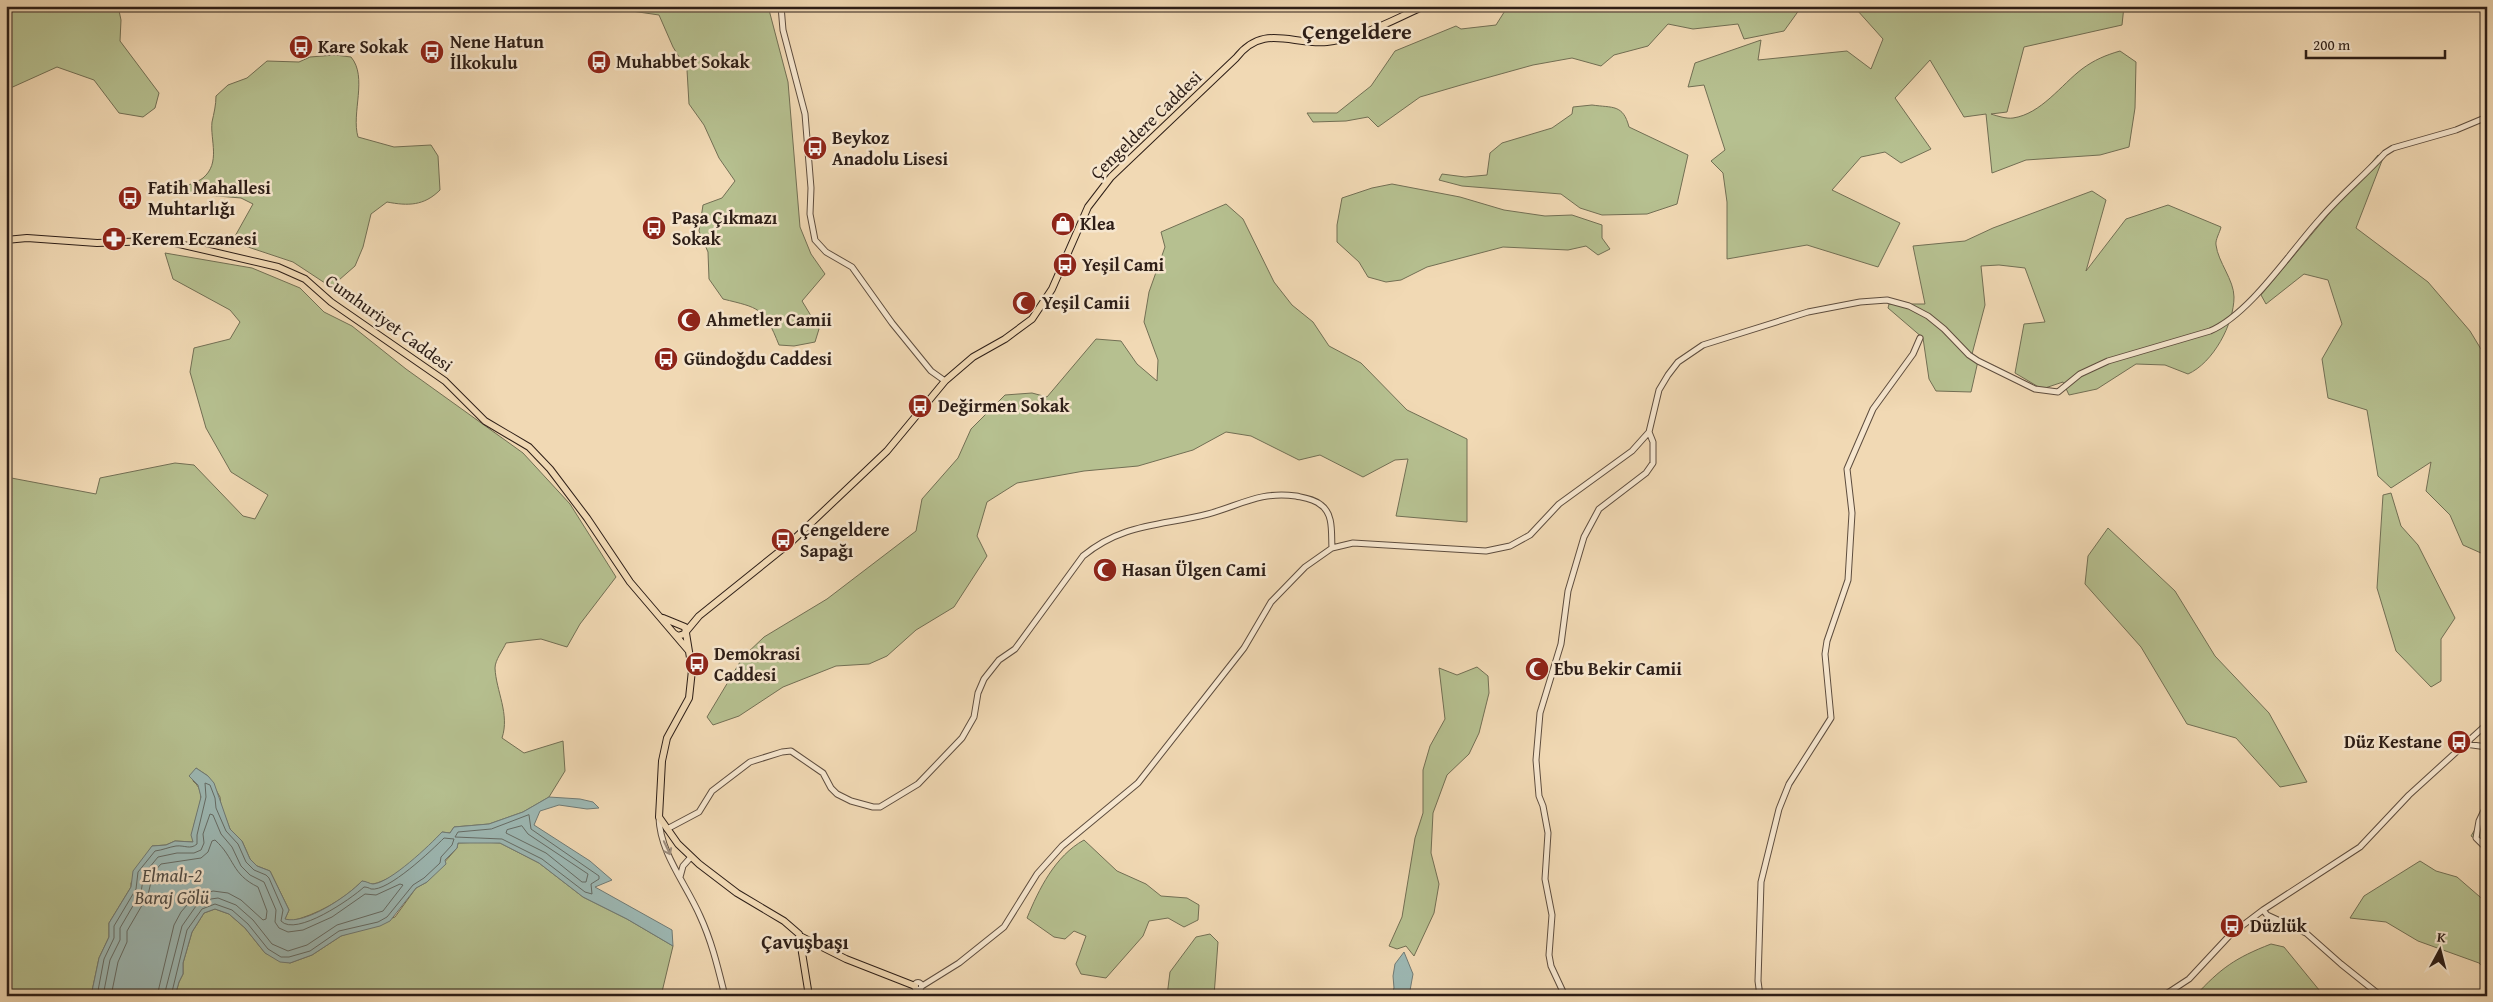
<svg xmlns="http://www.w3.org/2000/svg" width="2493" height="1002" viewBox="0 0 2493 1002" font-family="'Gentium Book Plus',serif">
	<style>
		.green { fill: #b6c090; stroke: #726f54 }
		.water { fill: #9db9b5; stroke: #707b76 }
		.lines { fill: none; stroke-linecap: round; stroke-linejoin: round }
		.shore { stroke: #656c66; stroke-width: 1 }
		.minor-casing { stroke: #5e4d3e; stroke-width: 7 }
		.major-casing { stroke: #2d1e17; stroke-width: 8 }
		.minor { stroke: #f6e6ce; stroke-width: 5 }
		.major { stroke: #f1d9b4; stroke-width: 6 }
		.oneway { stroke: #9c8c7c }
		.labels { text-anchor: middle; stroke-width: 5; stroke-linejoin: round; paint-order: stroke }
		.poi-label { font-size: 18px; font-weight: bold; fill: #2d1e17; stroke: #f6e6ce; text-anchor: start }
		.street-label { font-size: 18px; fill: #2d1e17; stroke: #f6e6ce }
		.water-label { font-size: 19px; font-style: italic; fill: #4f4c46; stroke: #f6e6ce }
		.quarter-label { font-size: 20px; font-weight: bold; fill: #2d1e17; stroke: #f6e6ce }
		.district-label { font-size: 22px; font-weight: bold; fill: #2d1e17; stroke: #f6e6ce }
	</style>
	<rect width="100%" height="100%" fill="#f1d9b4"/>
	<filter id="stains"><feTurbulence type="fractalNoise" baseFrequency=".004" numOctaves="4"/><feColorMatrix values="0 0 0 0 .2 0 0 0 0 .09 0 0 0 0 .02 0 0 0 .5 -.17"/></filter>
	<radialGradient id="worn" r=".72"><stop offset=".6" stop-color="#630" stop-opacity="0"/><stop offset="1" stop-color="#630" stop-opacity=".3"/></radialGradient>
	<!-- green -->
	<path class="green" d="M6,6H118L121,20L120,41L159,93L155,108L143,117L119,113L94,80L57,67L6,90Z
		M616,6H768L788,82L800,227L811,254L825,274L802,301L819,329L815,342L794,346L779,345C764,307 759,308 723,299L709,279L708,252L699,231L703,205L722,198L735,181L719,158L704,125L689,104L687,70L673,47L659,15L618,9Z
		M1508,6H1802L1784,31L1744,39L1738,24L1693,29L1668,24L1648,46L1614,55L1601,66L1572,58L1533,65L1461,85L1420,97L1378,127L1368,117L1346,121L1313,122L1307,113H1337L1371,86L1395,51L1456,26L1461,29L1496,25Z
		M1859,6H2124L2122,25L2024,47L2007,112L1991,114C1997,116 2007,119 2013,118C2041,114 2061,85 2082,69C2094,60 2106,55 2120,51L2136,62L2135,108L2129,147L2100,155L2026,160L1992,173L1986,114L1964,117L1930,60L1895,98L1931,149L1901,163L1885,152L1861,157L1832,190L1900,223L1878,267L1807,245L1727,259V202L1723,173L1711,161L1725,150L1704,85L1688,87L1695,63L1761,40L1758,60L1847,51L1871,69L1883,39L1857,10Z
		M335,55L351,57C368,77 351,113 358,137L394,147L431,145L438,156L440,190C424,206 408,206 387,202L371,214L363,247L355,266L331,287L293,262L245,246L229,247L253,204L241,198L171,192C178,188 197,183 203,178C221,163 210,140 212,122C214,113 216,105 216,96L228,85L247,78L267,61L299,62L310,57Z
		M1592,105C1613,108 1623,104 1629,127L1688,155L1677,204L1647,214L1602,215L1580,208L1561,194L1462,186L1439,180L1442,174L1465,177L1487,175L1490,153L1502,143L1552,128L1572,114L1573,107Z
		M2378,155L2383,158L2356,228L2428,282L2470,331L2487,359V454L2481,458L2484,514L2487,517V544L2481,553L2463,545L2450,515L2426,491L2431,462L2391,488L2378,476L2367,410L2328,398L2322,359L2342,324L2328,280L2304,274L2266,304L2261,295Z
		M1392,184L1460,197L1504,210L1545,216L1572,215L1602,225V238L1610,249L1598,255L1586,246L1568,250L1503,247L1427,267L1401,280L1386,282L1368,277L1359,262L1337,242V225L1342,198L1372,188Z
		M2092,191L2106,200L2086,271L2126,219L2168,205L2221,227C2220,232 2215,240 2216,245C2218,262 2234,280 2234,297C2234,324 2213,363 2188,374L2165,365L2136,364L2097,389L2069,395L2063,382L2042,389L2015,373L2024,324L2045,322L2025,268L1999,265L1981,266L1985,305L1972,354L1978,361L1971,392L1936,391L1929,379L1923,338L1888,308L1889,304H1925L1913,246L1965,241L1993,228Z
		M1226,204L1243,219L1274,282L1292,305L1313,322L1329,346L1361,363L1407,410L1467,439V522L1396,516L1408,459L1395,460L1363,477L1320,455L1299,460L1251,436L1226,432L1193,450L1138,466L1084,471L1017,483L987,502L977,536L987,556L954,607L916,630L887,656L869,664L836,666L783,687L739,716L713,725L707,717L743,657L764,637L827,599L916,531L922,499L958,458L971,429L1005,395L1032,393L1047,397L1096,339L1121,341L1137,364L1157,381L1158,360L1144,322L1149,292L1165,247L1161,232Z
		M165,253L252,268L300,288L324,312L352,326L406,369L523,453L570,504L616,577L580,624L567,647L541,639L506,643C503,650 495,660 495,668C496,691 510,714 502,738L524,753L563,741L565,771L549,797L523,812L489,824L454,827L450,833L442,832C427,849 397,879 373,884C370,884 365,882 362,881C344,900 316,915 291,921L285,919L289,910L270,871L257,866L250,859L242,841L230,829L221,806L220,797L208,776L196,768L193,781C213,797 187,822 194,842L175,841L166,845L152,846L131,883V887L109,923V937L99,958L91,996H6V477L96,494L100,478L175,463L194,465L243,516L255,519L268,495L231,472L206,428L190,372L194,348L230,339L240,322L230,310L173,279Z
		M2391,493L2401,526L2418,545L2455,618L2441,639V681L2431,687L2396,651L2377,588L2383,495Z
		M2108,528L2175,591L2215,656L2269,713L2307,782L2280,787L2236,738L2187,724L2141,647L2085,584L2088,556Z
		M1477,667L1488,676L1489,693L1479,733L1469,754L1447,775L1433,813L1431,853L1439,884L1434,913L1414,956L1406,946L1397,949L1389,946L1402,917L1415,838L1423,813V770L1430,746L1445,719L1439,668L1457,675Z
		M2487,809V847L2471,836Z
		M1084,840L1117,871L1146,884L1161,896L1187,898L1199,905L1198,920L1184,927L1168,918L1149,921L1143,936L1106,978L1081,974L1076,964L1086,936L1074,931L1065,939L1054,937L1027,918C1039,889 1055,856 1084,840Z
		M482,842L500,843L539,863L583,897L627,919L673,946L661,996H175L179,982L183,974V963L192,932L204,913L215,909L229,914L245,928L265,953L290,963L312,955L341,936L395,917L416,888L427,882L457,848L458,843Z
		M2420,861L2436,871L2457,877L2487,903V971L2479,963L2418,941L2386,922L2350,918L2364,896Z
		M1210,934L1218,942L1214,996H1167L1170,972L1196,937Z
		M2271,944L2284,947L2324,996H2195C2221,968 2235,958 2271,944Z"/>
	<!-- water -->
	<path class="water" d="M196,768L208,776L214,783L230,829L242,841L250,859L257,866L270,871L289,910L285,919C305,925 348,896 362,881C366,881 370,884 373,884C390,883 430,845 442,832L450,833L454,827L489,824L523,812L549,797L580,799L593,802L599,808L587,809L559,805L540,811L534,825L590,861L612,880L595,887L672,930L673,946L627,919L583,897L539,863L500,843H458L457,848L445,860L446,864L427,882L416,888L390,921L380,926L341,936L312,955L290,963L280,962L265,953L245,928L229,914L215,909L204,913L192,932L183,963V974L179,982L175,996H91L99,958L109,937V923L131,887L133,871L152,846L166,845L175,841L193,842L191,835L201,797L198,785L189,776Z
		M1404,952L1413,974L1409,996H1391L1394,988L1393,976L1395,964Z"/>
	<g class="lines">
		<!-- shore -->
		<path class="shore" d="M529,815L531,829L599,876V879L591,884L592,894L585,892L542,859L502,839L455,837L458,832L491,829Z
			M522,826L528,834L588,874L586,882H582L546,853L506,833L507,830Z
			M97,996L104,959L114,938V926L136,889L138,872L155,851C163,850 169,847 176,846C185,845 190,850 197,844V835L206,797L205,783L210,785L215,798L216,808L226,831L238,844L246,862L254,870L266,875L269,878L283,910L281,921C296,937 351,899 364,887C367,887 369,888 371,889C388,892 432,850 444,838L454,839L452,845L441,857L440,863L424,878L413,885L387,917L378,922L339,931L310,951L289,957H281L268,949L248,924L232,910L215,904L202,909L187,930L171,996
			M103,996L110,960L120,940V928L141,892L144,874L158,857L177,853H194L201,850L204,843L203,834L210,814L213,815L221,834L232,847L241,866L250,875L264,882L276,910L275,922L279,928L288,932L303,930L332,917L365,894L376,895L400,884L403,885L383,911L337,925L307,945L288,951L272,944L253,920L236,905L218,898L211,899L196,906L182,926L164,996
			M111,996L118,962L127,942V931L148,895L153,873L161,864L201,858L208,852L212,841L215,840C235,858 231,874 258,887L267,911L266,919L263,920L241,900L228,893L213,891L193,898L181,912L174,925L157,996"/>
		<!-- minor casing -->
		<g class="minor-casing">
			<path id="minor" d="M781,6L783,30L805,114L811,188L810,214L815,240L826,252L852,267L892,323L931,371L945,381
				M2465,744L2487,747
				M2487,804L2479,821L2476,838L2487,849
				M659,818C660,853 686,884 700,916C712,942 718,968 725,996
				M667,829L699,812L712,791L750,762L782,752L791,751L823,773L831,788L837,794L851,801L873,807H880L918,784L962,738L974,717L978,693L984,679L999,660L1015,649L1083,556C1123,523 1161,526 1208,514C1241,505 1260,491 1296,496C1305,498 1314,499 1321,505C1334,514 1331,534 1332,548
				M680,877L683,866L691,857
				M2263,910L2267,915L2306,933L2341,964L2381,996
				M914.5 986a3.5 3.5 0 1 1 7 0a3.5 3.5 0 1 1-7 0Z
				M922,986L959,963L1004,927L1037,874L1062,846L1138,783L1244,648L1271,602L1305,567L1332,548L1353,543L1486,551L1510,546L1530,535L1559,504L1632,451L1649,432L1659,390L1668,375L1678,362L1703,345L1808,312L1860,302L1887,300L1909,306L1928,316L1944,329L1969,355L1978,361L2035,389L2058,392L2080,374L2108,361L2210,331C2250,314 2290,252 2320,219C2340,196 2364,176 2385,153L2393,148L2456,130L2487,117
				M1565,996L1551,966L1549,955L1552,915L1545,879L1548,833L1543,806L1539,796L1536,760L1540,713L1561,644L1568,591L1584,537L1599,509L1646,473L1653,463V442L1649,432
				M1760,996L1758,981L1761,882L1779,809L1789,784L1831,718L1825,654L1827,641L1848,580L1852,513L1847,469L1873,409L1913,354L1920,338
				M2163,996L2189,979L2230,935L2263,910L2360,847L2409,795L2487,724"/>
		</g>
		<!-- major casing -->
		<g class="major-casing">
			<path id="major" d="M6,240L27,238L97,243L150,241L175,243L278,267L305,279L331,302L445,381L485,421L529,447L550,469L587,518L630,582L688,650
				M663,618L685,627L692,670L689,698L667,738L662,761L659,817L678,844L699,864L737,893L784,921L799,934L809,996
				M675,634L678,636L684,634L699,616L790,543L887,451L945,381L973,357L1005,339L1032,319L1052,289L1088,207L1111,177L1236,58C1263,23 1291,45 1327,42C1337,41 1348,38 1357,35C1380,28 1402,16 1424,6
				M802,937L846,959L915,986"/>
		</g>
		<!-- minor -->
		<use href="#minor" class="minor"/>
		<!-- major -->
		<use href="#major" class="major"/>
	</g>
	<!-- one-way arrows -->
	<defs><path id="oneway-shaft" d="M-6 0H5M1.5-3L5.5 0L1.5 3" fill="none" stroke-width="1.6" stroke-linecap="round" stroke-linejoin="round" transform="scale(1.25)"/></defs>
	<use class="oneway" href="#oneway-shaft" transform="translate(667 848) rotate(65)"/>
	<!-- icons -->
	<defs>
		<g id="bus-disc" transform="scale(1.25)"><circle r="9.5" fill="#8f2418" stroke="#f6e6ce"/><path d="M-5-6H5V4H4V6H2V4H-2V6H-4V4H-5ZM-3.5-4V0h7V-4ZM-3.5 1.2v1.5H-2V1.2ZM2 1.2v1.5H3.5V1.2Z" fill="#fff"/></g>
		<g id="shop-disc" transform="scale(1.25)"><circle r="9.5" fill="#8f2418" stroke="#f6e6ce"/><path d="M-5-2.5h2.3a2.7 3.5 0 0 1 5.4 0H5L5.5 6h-11ZM-1.5-2.5h3a1.5 2.3 0 0 0-3 0Z" fill="#fff"/></g>
		<g id="pharmacy-disc" transform="scale(1.25)"><circle r="9.5" fill="#8f2418" stroke="#f6e6ce"/><path d="M-2-6h4v4h4v4h-4v4h-4v-4h-4v-4h4Z" fill="#fff"/></g>
		<g id="mosque-disc" transform="scale(1.25)"><circle r="9.5" fill="#8f2418" stroke="#f6e6ce"/><path d="M3.5-4.9A6 6 0 1 0 3.5 4.9A5 5 0 1 1 3.5-4.9Z" fill="#fff"/></g>
	</defs>
	<g fill-rule="evenodd">
		<use href="#bus-disc" x="301" y="47"/>
		<use href="#bus-disc" x="432" y="52"/>
		<use href="#bus-disc" x="599" y="62"/>
		<use href="#bus-disc" x="815" y="148"/>
		<use href="#bus-disc" x="130" y="198"/>
		<use href="#shop-disc" x="1063" y="224"/>
		<use href="#bus-disc" x="654" y="228"/>
		<use href="#pharmacy-disc" x="114" y="239"/>
		<use href="#bus-disc" x="1065" y="265"/>
		<use href="#mosque-disc" x="1024" y="303"/>
		<use href="#mosque-disc" x="689" y="320"/>
		<use href="#bus-disc" x="666" y="359"/>
		<use href="#bus-disc" x="920" y="406"/>
		<use href="#bus-disc" x="783" y="540"/>
		<use href="#mosque-disc" x="1105" y="570"/>
		<use href="#bus-disc" x="697" y="664"/>
		<use href="#mosque-disc" x="1537" y="669"/>
		<use href="#bus-disc" x="2459" y="742"/>
		<use href="#bus-disc" x="2232" y="926"/>
	</g>
	<g class="labels">
		<!-- poi labels -->
		<g class="poi-label">
			<text x="450" y="48">Nene Hatun<tspan x="450" dy="21">İlkokulu</tspan></text>
			<text x="318" y="53">Kare Sokak</text>
			<text x="616" y="68">Muhabbet Sokak</text>
			<text x="832" y="144">Beykoz<tspan x="832" dy="21">Anadolu Lisesi</tspan></text>
			<text x="148" y="194">Fatih Mahallesi<tspan x="148" dy="21">Muhtarlığı</tspan></text>
			<text x="672" y="224">Paşa Çıkmazı<tspan x="672" dy="21">Sokak</tspan></text>
			<text x="1080" y="230">Klea</text>
			<text x="132" y="245">Kerem Eczanesi</text>
			<text x="1082" y="271">Yeşil Cami</text>
			<text x="1042" y="309">Yeşil Camii</text>
			<text x="706" y="326">Ahmetler Camii</text>
			<text x="684" y="365">Gündoğdu Caddesi</text>
			<text x="938" y="412">Değirmen Sokak</text>
			<text x="800" y="536">Çengeldere<tspan x="800" dy="21">Sapağı</tspan></text>
			<text x="1122" y="576">Hasan Ülgen Cami</text>
			<text x="714" y="660">Demokrasi<tspan x="714" dy="21">Caddesi</tspan></text>
			<text x="1554" y="675">Ebu Bekir Camii</text>
			<text x="2442" y="748" text-anchor="end">Düz Kestane</text>
			<text x="2250" y="932">Düzlük</text>
		</g>
		<!-- street labels -->
		<g class="street-label">
			<text transform="translate(1146 125) rotate(-44)" y="6">Çengeldere Caddesi</text>
			<text transform="translate(389 323) rotate(36)" y="6">Cumhuriyet Caddesi</text>
		</g>
		<!-- water labels -->
		<g class="water-label">
			<text x="172" y="882">Elmalı-2<tspan x="172" dy="22">Baraj Gölü</tspan></text>
		</g>
		<!-- quarter labels -->
		<g class="quarter-label">
			<text x="805" y="949">Çavuşbaşı</text>
		</g>
		<!-- district labels -->
		<g class="district-label">
			<text x="1357" y="39">Çengeldere</text>
		</g>
	</g>
	<!-- margin -->
	<rect width="2493" height="1002" fill="none" stroke="#f1d9b4" stroke-width="25"/>
	<rect x="8" y="8" width="2478" height="987" fill="none" stroke="#2d1e17" stroke-width="2.5"/>
	<rect x="12" y="12" width="2468" height="977" fill="none" stroke="#2d1e17"/>
	<!-- north arrow -->
	<g transform="translate(2440 950) rotate(7)" stroke="#f6e6ce" stroke-width="4" paint-order="stroke">
	<path d="M0-4L9 19L0 12L-9 19Z" fill="#2d1e17"/>
	<text y="-8" font-size="14" font-weight="bold" text-anchor="middle" fill="#2d1e17">K</text>
	</g>
	<!-- scale -->
	<path d="M2306 50v8h139v-8" fill="none" stroke="#2d1e17" stroke-width="2.5"/>
	<text x="2313" y="50" font-size="15" fill="#2d1e17" stroke="#f6e6ce" stroke-width="4" paint-order="stroke">200 m</text>
	<rect width="100%" height="100%" filter="url(#stains)"/>
	<rect width="100%" height="100%" fill="url(#worn)"/>
</svg>
